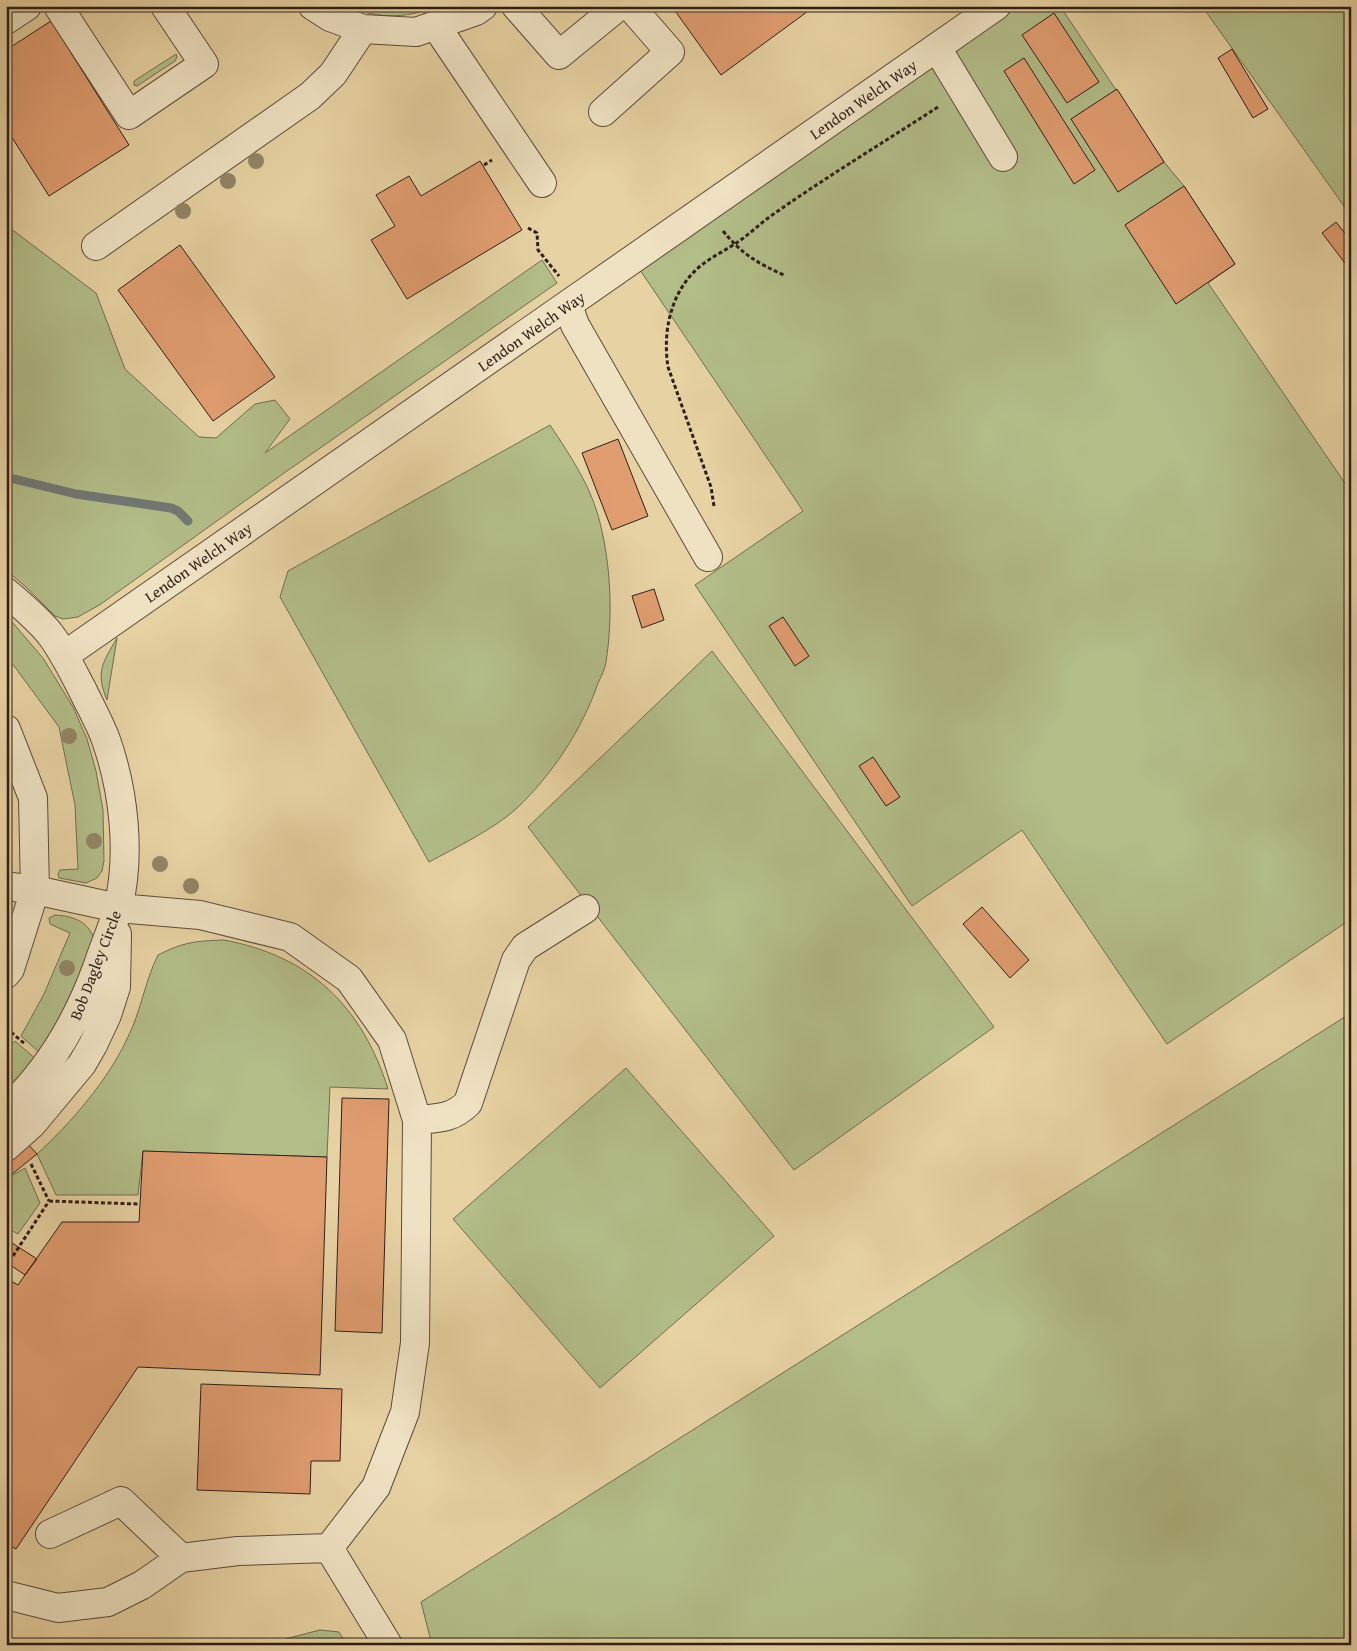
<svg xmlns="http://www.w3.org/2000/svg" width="1357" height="1651" viewBox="0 0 1357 1651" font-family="'Gentium Book Plus',serif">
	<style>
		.green { fill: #b2bd88; stroke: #706e50 }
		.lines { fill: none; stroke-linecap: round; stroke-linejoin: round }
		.stream { stroke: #717874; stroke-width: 9 }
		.building { fill: #e09d70; stroke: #2e1f17 }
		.minor-casing { stroke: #5c4c3a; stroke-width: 30 }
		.path { stroke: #2e1f17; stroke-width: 3; stroke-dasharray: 4 2.5; stroke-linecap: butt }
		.minor { stroke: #efe2c3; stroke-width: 28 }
		.tree { fill: #938565 }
		.labels { text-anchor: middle; stroke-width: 4; stroke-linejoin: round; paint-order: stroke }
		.street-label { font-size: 16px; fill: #2e1f17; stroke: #efe2c3 }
	</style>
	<rect width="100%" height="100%" fill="#e7d2a3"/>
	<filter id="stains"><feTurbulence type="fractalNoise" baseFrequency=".004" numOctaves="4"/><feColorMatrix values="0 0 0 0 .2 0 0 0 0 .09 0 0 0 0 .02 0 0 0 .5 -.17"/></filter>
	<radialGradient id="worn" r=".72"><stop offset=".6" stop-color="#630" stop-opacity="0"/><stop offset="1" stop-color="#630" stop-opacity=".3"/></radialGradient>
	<!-- green -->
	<path class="green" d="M351,6H439C413,17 376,21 351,6Z
		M1019,6H1060L1164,162L1184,186L1235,264L1208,283L1351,492V919L1167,1044L1022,830L912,906L695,585L803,511L638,267Z
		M1202,6H1351V216Z
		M176,54L177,57L175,61L137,86L134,85V81Z
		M6,225L96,293L125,369L199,437L216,438L255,404L275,400L290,419L265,453L542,260L557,283L277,478L101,604L78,617L63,619L55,616L27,588L6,570Z
		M550,425C570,455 592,488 600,523C611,566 613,617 606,662C605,669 601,677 598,683C582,730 552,775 516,809C494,829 455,848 429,862L280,597L288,571Z
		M6,615L43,658L73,707L87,739L96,771L103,810L104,861L102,871L97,878L86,883L59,878L58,874L60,870L78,869L75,805L59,727L6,655Z
		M117,638L107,700C95,672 103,662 117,638Z
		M712,651L994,1027L794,1170L528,827Z
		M55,915C74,916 90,922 95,942L65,1020L41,1054L21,1036L44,994L70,933L50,924L49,918Z
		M224,940C310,956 362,1006 388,1089L330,1087L327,1157L143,1151L138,1195H56L37,1154C72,1122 108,1080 128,1037C141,1011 145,981 158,955C184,942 195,941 224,940Z
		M1351,1013V1645H432L421,1602Z
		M15,1041L37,1060L6,1095V1051Z
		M626,1068L774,1236L600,1388L453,1219Z
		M25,1168L40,1203L18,1234L6,1227V1179Z
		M320,1630L339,1632L347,1645H277L285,1639Z"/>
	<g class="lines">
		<!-- stream -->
		<path class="stream" d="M6,477L76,494L171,508L178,511L188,521"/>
	</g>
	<!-- building -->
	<path class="building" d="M676,6H815L721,75L673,8Z
		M1054,13L1099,82L1067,103L1022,35Z
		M51,21L129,145L49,196L6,128V50Z
		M1232,49L1268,109L1253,118L1218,58Z
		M1024,58L1095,170L1074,184L1004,71Z
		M1117,89L1164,162L1118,192L1071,119Z
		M480,161L522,230L407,299L371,240L395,226L376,195L409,176L421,196Z
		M1184,186L1235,264L1176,304L1125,225Z
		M1336,222L1351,241V271L1322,233Z
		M180,245L275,377L213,421L118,290Z
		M618,439L648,516L612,530L582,453Z
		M654,589L664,620L642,628L632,596Z
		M783,617L809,656L795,666L769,626Z
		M873,757L900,797L886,806L859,766Z
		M982,907L1029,960L1010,978L963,924Z
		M342,1098L389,1099L382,1333L335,1331Z
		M26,1142L37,1154L6,1179V1158Z
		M143,1151L327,1157L320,1375L138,1367L16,1549L6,1543V1278L18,1285L62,1222H139Z
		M6,1239L37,1259L25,1275L6,1262Z
		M201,1384L342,1389L340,1461H311L310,1494L197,1490Z"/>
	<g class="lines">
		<!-- minor casing -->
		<g class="minor-casing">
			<path id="minor" d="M58,6L129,115L204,64L165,6
				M313,6L330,17L363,29L416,32L476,11L483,6
				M516,6L559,55L619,6
				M6,20L27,6
				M436,26L542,183
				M937,48L1003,157
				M603,112L670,52L630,6
				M96,246L310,96L333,74L363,29
				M568,305L575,325L708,557
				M6,592C21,605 37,618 50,634C63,651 72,670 82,689C90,706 100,723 106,740C124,791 131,855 118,908C113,927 104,946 98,965C78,1020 50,1070 6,1110
				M65,655L996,6
				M6,729L33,798L35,890L10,969L6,974
				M6,886L35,890L118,908L200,915L290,937L349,979L392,1040L417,1120L415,1343L405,1412L376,1487L329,1548
				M417,1120C438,1118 452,1119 468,1103L516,960L525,947L585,909
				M6,1147L32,1124L82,1064L93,1045L107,1015L116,987L117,934
				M50,1534L121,1501L181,1558
				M329,1548L388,1645
				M6,1595L58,1608L108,1602L142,1585L181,1558L238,1551L329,1548"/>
		</g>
		<!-- path -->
		<path class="path" d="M484,165L492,160
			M528,228L537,233L538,250L559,276
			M723,231C742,254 757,263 784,275
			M714,506L711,487L668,367C663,335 669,299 692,274C705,259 726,251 742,239C753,231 763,221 775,213C828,176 884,142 938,107
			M6,1028L25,1044
			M31,1164L49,1201
			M49,1201L138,1204
			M13,1256L49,1201"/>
		<!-- minor -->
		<use href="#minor" class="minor"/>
	</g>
	<!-- trees -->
	<g class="tree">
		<circle cx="256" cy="161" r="8"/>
		<circle cx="228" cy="181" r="8"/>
		<circle cx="183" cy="211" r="8"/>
		<circle cx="69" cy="736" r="8"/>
		<circle cx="94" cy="841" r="8"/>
		<circle cx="160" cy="864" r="8"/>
		<circle cx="191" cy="886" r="8"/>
		<circle cx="67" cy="968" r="8"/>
	</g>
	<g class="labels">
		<!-- street labels -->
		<g class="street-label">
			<text transform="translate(863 99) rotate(-35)" y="6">Lendon Welch Way</text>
			<text transform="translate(531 331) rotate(-35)" y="6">Lendon Welch Way</text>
			<text transform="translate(198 562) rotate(-35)" y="6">Lendon Welch Way</text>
			<text transform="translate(95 965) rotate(-69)" y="6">Bob Dagley Circle</text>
		</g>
	</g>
	<!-- margin -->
	<rect width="1357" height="1651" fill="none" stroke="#e7d2a3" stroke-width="25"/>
	<rect x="8" y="8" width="1342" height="1636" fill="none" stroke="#2e1f17" stroke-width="2.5"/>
	<rect x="12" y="12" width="1332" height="1626" fill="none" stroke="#2e1f17"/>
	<rect width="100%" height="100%" filter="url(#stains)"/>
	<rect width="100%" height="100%" fill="url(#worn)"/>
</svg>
